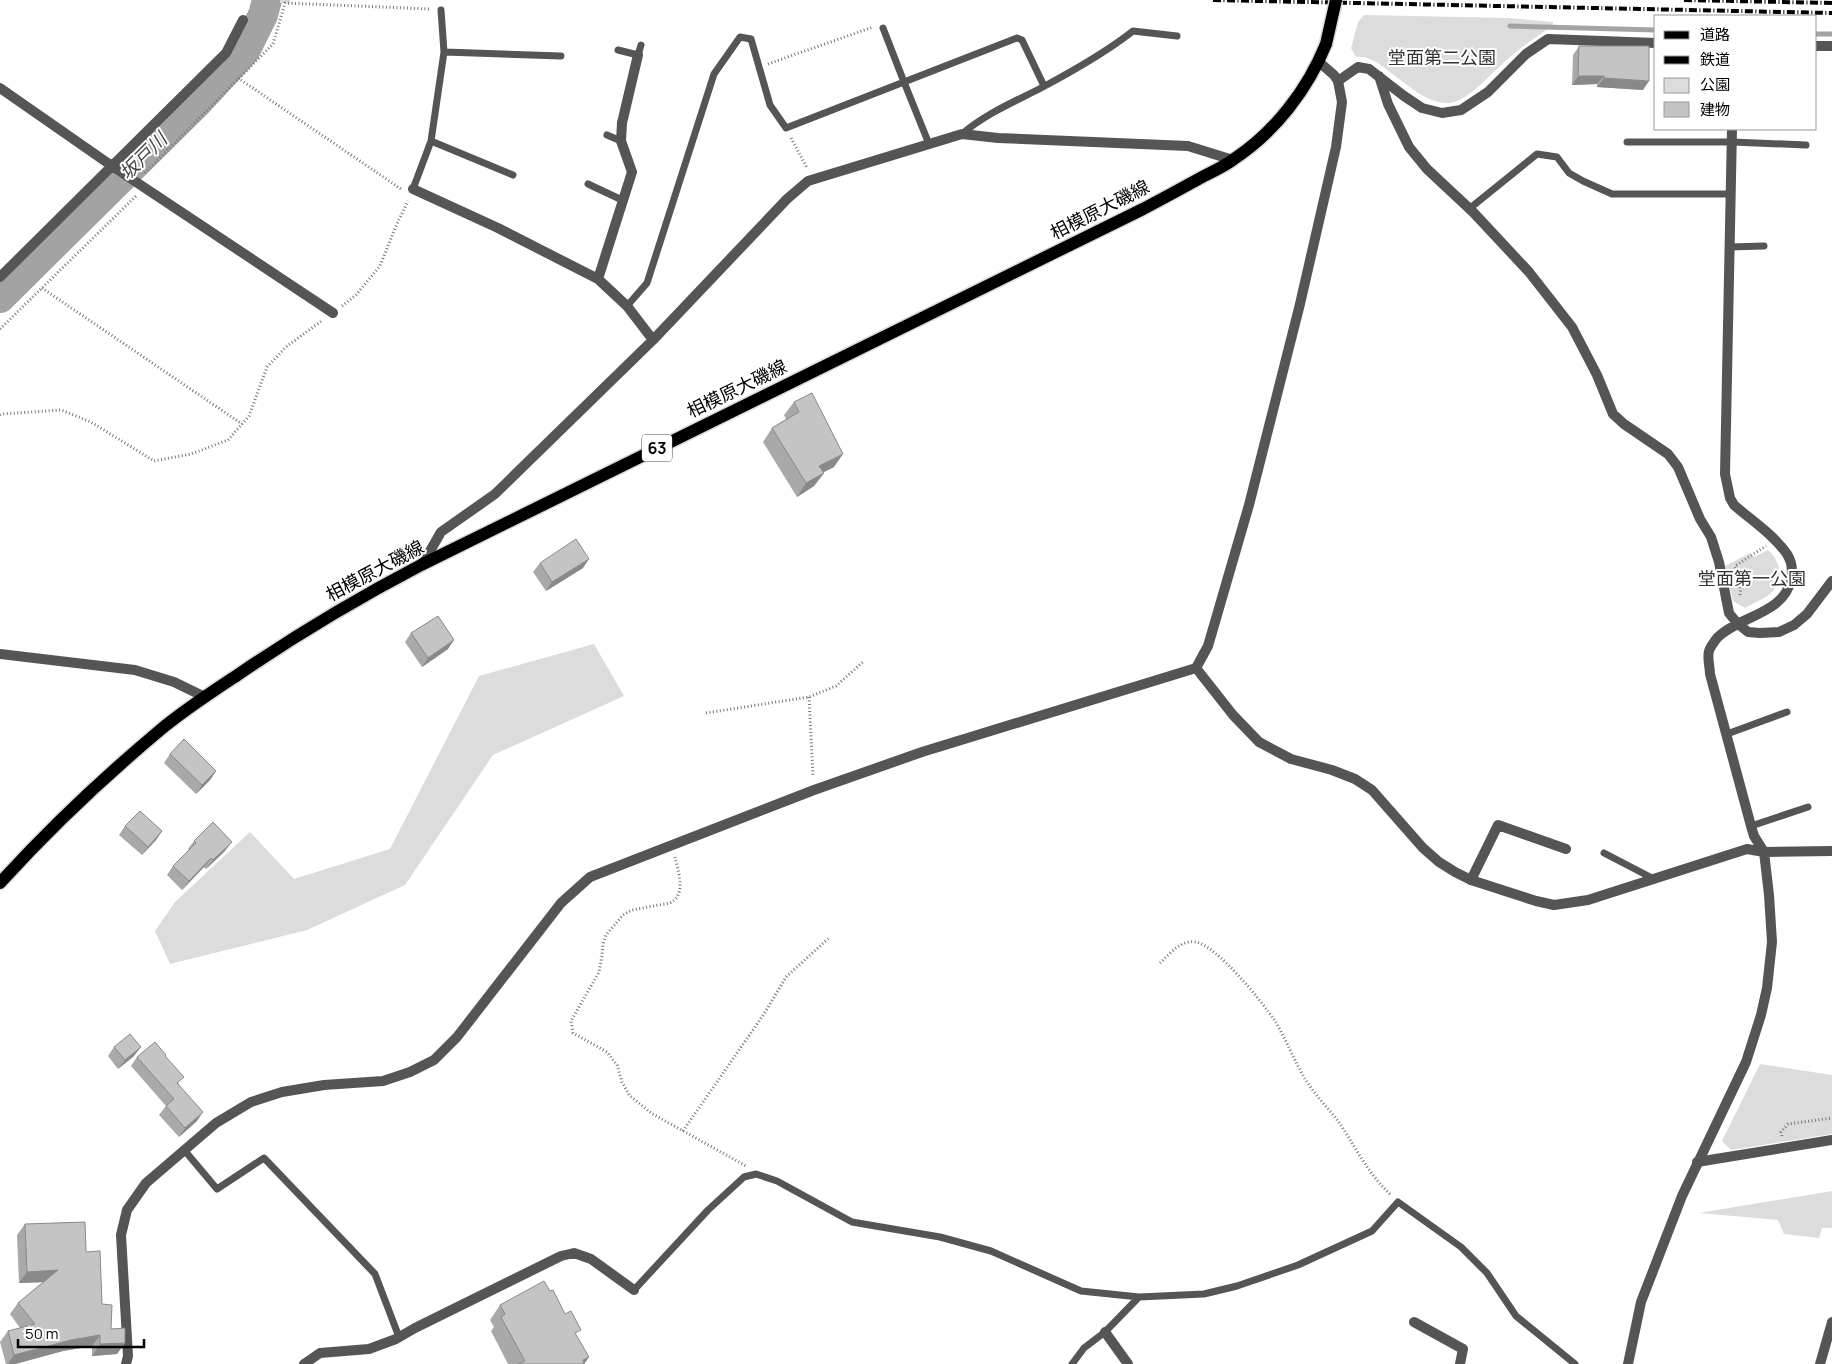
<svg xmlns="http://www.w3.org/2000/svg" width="1832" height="1364" viewBox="0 0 1832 1364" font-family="Manrope,'Noto Sans JP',sans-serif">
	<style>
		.green { fill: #dcdcdc }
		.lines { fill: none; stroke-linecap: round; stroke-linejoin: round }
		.stream { stroke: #a3a3a3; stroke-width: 5 }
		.river { stroke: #a3a3a3; stroke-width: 30 }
		.minor-tunnel { stroke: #d9d9d9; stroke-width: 10; stroke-dasharray: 10 5; stroke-linecap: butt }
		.primary-casing { stroke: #dbdbdb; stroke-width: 15 }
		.path { stroke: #777; stroke-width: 3; stroke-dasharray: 1 2.5; stroke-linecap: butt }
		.service { stroke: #555; stroke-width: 7 }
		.minor { stroke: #555; stroke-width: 10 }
		.tertiary { stroke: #555; stroke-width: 10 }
		.primary { stroke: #000; stroke-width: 12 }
		.rail { stroke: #000; stroke-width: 4; stroke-dasharray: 8 2.5 1 2.5; stroke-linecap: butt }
		.primary-bridge-casing { stroke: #dbdbdb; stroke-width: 15; stroke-linecap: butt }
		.primary-bridge { stroke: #000; stroke-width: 12 }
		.wall { fill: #a9a9a9 }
		.shaded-wall { fill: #898989 }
		.building { fill: #c4c4c4; stroke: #898989 }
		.labels { text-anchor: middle; stroke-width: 4; stroke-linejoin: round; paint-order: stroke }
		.shield { fill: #fff; stroke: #4c4c4c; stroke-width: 1 }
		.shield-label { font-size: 16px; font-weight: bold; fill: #000 }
		.park-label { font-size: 18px; fill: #333; stroke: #fff }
		.street-label { font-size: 18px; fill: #000; stroke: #fff }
		.water-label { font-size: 19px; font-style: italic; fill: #444; stroke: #fff }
	</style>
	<rect width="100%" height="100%" fill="#fff"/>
	<!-- green -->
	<path class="green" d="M1364,15L1508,18L1553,22V25C1539,36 1523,45 1510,57C1495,69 1469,101 1450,103C1430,104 1414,90 1399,79C1386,70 1373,55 1356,57L1351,48L1358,22Z
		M1768,550C1780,560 1785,580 1772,592C1765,599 1753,603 1745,608L1733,601L1725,566L1750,553L1754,557Z
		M594,644L624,696L493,755L405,885L307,930L170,964L155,931L175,902L250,832L294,879L390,849L479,676Z
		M1760,1064L1832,1075V1134L1731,1150L1722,1141Z
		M1832,1191V1228H1822L1819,1238L1784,1234L1778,1220L1699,1213Z"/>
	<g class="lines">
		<!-- stream -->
		<path class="stream" d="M1510,26L1656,30
			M1816,34H1832"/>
		<!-- river -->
		<path class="river" d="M0,298L198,102L245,51L263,15L267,0"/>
		<!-- minor-tunnel -->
		<path class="minor-tunnel" d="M285,0V3"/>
		<!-- primary casing -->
		<g class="primary-casing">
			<path id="primary" d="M0,883C49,829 103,778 159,731C184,710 212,692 239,674C299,633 358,598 421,565L1143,209C1164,198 1184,187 1204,176C1214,171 1225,166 1234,159C1275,132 1308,89 1326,44"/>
		</g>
		<!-- path -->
		<path class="path" d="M768,64L873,27
			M238,78L401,189
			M791,138L807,168
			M145,173L273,44L285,3L430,9
			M42,288L242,424
			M342,306L356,295L380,266L396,226L408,201
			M0,329L136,196
			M0,415L2,414L61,410L91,422L154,461L191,454L228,440L249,416L267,367L287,346L323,320
			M1740,595L1741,585L1735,566L1766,546
			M809,697L813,776
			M706,713L809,697L836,686L864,661
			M675,857C678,872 687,894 670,903L632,910L623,915L606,935L603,944L602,956L599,972L571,1021L573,1033L607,1052L617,1065L622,1082L629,1095L651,1113L746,1166
			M1160,963C1170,954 1180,940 1195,942C1216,944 1263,1003 1275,1021C1287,1041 1295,1063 1307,1082C1316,1096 1328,1108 1338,1121C1355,1146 1368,1174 1391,1195
			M683,1131L764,1014L786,977L830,937
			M1782,1136L1781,1132L1788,1124L1832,1118"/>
		<!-- service -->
		<path class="service" d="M883,28L904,82L1017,38L1022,40L1044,86
			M618,50L638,55L641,45
			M444,52L561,56
			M962,134C985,114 1014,102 1041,88C1073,71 1105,53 1133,31L1177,36
			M607,135L621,141
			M431,141L513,175
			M1627,142H1732L1806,145
			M588,184L622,200
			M413,189L431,141L444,52L441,10
			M1469,209L1537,154L1557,157L1569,173L1583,181L1612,194H1731
			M1729,247L1764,246
			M627,306L647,283L714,74L740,37L751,39L770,105L786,128L904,82L929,144
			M1727,734L1787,712
			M1751,826L1808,807
			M1604,853L1654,879
			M185,1151L217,1189L264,1158L375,1274L399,1337
			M634,1290L708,1210L744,1177L756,1174L777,1181L852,1222L940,1237L991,1251L1081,1291L1139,1297
			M1072,1364L1084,1348L1105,1332L1139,1297L1204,1294L1237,1286L1298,1265L1372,1231L1398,1202L1461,1247L1487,1273L1516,1316L1575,1364"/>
		<!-- minor -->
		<path class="minor" d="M1816,46H1832
			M1379,76L1388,104L1409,147L1427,169L1473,212L1529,272L1572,327L1597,375L1613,414L1624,424L1668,454L1678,467L1700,519L1711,537L1719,562L1729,613L1737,623L1748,632L1760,633L1779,632L1794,625L1807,614L1832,581
			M1338,81L1358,67L1369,69L1404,96L1422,108L1442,113L1461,110L1488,92L1526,54L1548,39L1656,43
			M0,88L112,166L333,313
			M1732,129L1725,474L1730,498L1734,505C1751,520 1774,535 1787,554C1792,562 1793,570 1791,579C1785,614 1738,616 1717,638C1714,642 1710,647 1709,651C1707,658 1710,667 1710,674L1751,826L1754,836L1764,852
			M413,189L498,228L598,279L627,306L653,340
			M0,277L226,53L243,20
			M598,279L632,172L621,141L622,123L638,55
			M422,565L441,532L495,494L653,340L787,199L808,181L962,134L998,138L1188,146L1233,160
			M0,654L135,670L174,682L205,697
			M1471,880L1498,825L1566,849
			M1697,1162L1832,1140
			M1414,1322L1463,1349L1460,1364
			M1105,1332L1128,1364
			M304,1364L320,1353L369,1349L396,1339L415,1328L561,1256L574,1253L591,1259L634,1290
			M1820,1364L1832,1322"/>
		<!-- tertiary -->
		<path class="tertiary" d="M1196,668L1233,715L1259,742L1291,759L1332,770L1355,779L1372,790L1423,848L1439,862L1455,872L1471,880L1536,901L1554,905L1588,900L1747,849L1764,852L1832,851
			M126,1364L128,1356L121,1235L127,1210L146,1183L216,1123L251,1102L282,1092L324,1085L383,1081L410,1072L434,1060L457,1037L561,903L590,877L814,790L922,752L1196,668L1208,646L1249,505L1300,304L1336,147L1342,102L1338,81L1334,75L1319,62
			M1628,1364L1641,1302L1682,1196L1746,1062L1761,1015L1767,988L1772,942L1769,895L1764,852"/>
		<!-- primary -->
		<use href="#primary" class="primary"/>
		<!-- rail -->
		<path class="rail" d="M1213,0L1832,13
			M1684,0L1832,3"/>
		<!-- primary-bridge casing -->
		<g class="primary-bridge-casing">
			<path id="primary-bridge" d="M1326,44L1336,0"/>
		</g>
		<!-- primary-bridge -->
		<use href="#primary-bridge" class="primary-bridge"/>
	</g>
	<!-- wall -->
	<path class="wall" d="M1579,46L1643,90L1597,87V84L1572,85L1573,55Z
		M794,402L834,467L823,472L824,473L814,486L797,497L763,442L772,428L786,419L784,415Z
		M540,563L583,568L546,591L533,572Z
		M411,633L448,649L422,667L405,642Z
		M170,754L216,771L210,780L196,794L164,763Z
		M125,826L162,831L156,840L142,855L119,835Z
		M194,841L225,851L206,869L204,867L182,890L167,875L173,866L189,850L188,849Z
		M114,1047L134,1056L118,1069L108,1056Z
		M165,1056L197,1121L179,1137L159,1115L166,1106L131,1066L137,1057Z
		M25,1224L86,1252L102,1304L111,1329L125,1343L117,1354L92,1356V1346L63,1351L15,1364H6L0,1342L8,1331L20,1328L10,1314L18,1303L43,1282L19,1283L17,1235Z
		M550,1291L589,1357L584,1364H508L491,1331L494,1327L490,1320L500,1305Z"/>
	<!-- shaded-wall -->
	<path class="shaded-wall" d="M1578,76H1604L1597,84L1572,85Z
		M1604,78L1649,81L1643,90L1597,87Z
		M843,454L834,467L810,479L819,466Z
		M824,473L814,486L797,497L806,483Z
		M589,559L583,568L546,591L552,582Z
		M454,640L448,649L422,667L428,658Z
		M216,771L210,780L196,794L202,785Z
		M162,831L156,840L142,855L148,847Z
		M232,842L225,851L206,869L213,860Z
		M211,858L204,867L182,890L189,881Z
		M141,1047L134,1056L118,1069L125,1060Z
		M203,1112L197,1121L179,1137L185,1128Z
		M58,1270L50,1282L19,1283L27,1272Z
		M100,1335L92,1346L63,1351L15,1364H8L14,1355L71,1340Z
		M125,1343L117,1354L92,1356L100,1344Z
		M589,1357L584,1364H580L583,1360Z"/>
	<!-- building -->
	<path class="building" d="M1579,46H1649V81L1604,78V76H1578Z
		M812,393L843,454L819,466L824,473L806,483L772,428L799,412L794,402Z
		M576,539L589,559L552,582L540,563Z
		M438,616L454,640L428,658L411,633Z
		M184,739L216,771L202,785L170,754Z
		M140,811L162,831L148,847L125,826Z
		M213,822L232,842L213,860L211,858L189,881L173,866L196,843L194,841Z
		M130,1034L141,1047L125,1060L114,1047Z
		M155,1042L166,1055L165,1056L184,1077L177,1083L203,1112L185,1128L166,1106L174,1099L137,1057Z
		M85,1222L86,1252L100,1251L102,1304L112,1305L111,1329L125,1328V1343L100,1344V1335L71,1340L14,1355L8,1331L35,1324L18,1303L58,1270L27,1272L25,1224Z
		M544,1281L550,1291L553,1290L565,1314L571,1311L581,1330L575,1333L589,1357L583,1360L584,1364H518L525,1361L501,1317L505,1314L500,1305Z"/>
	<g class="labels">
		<!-- shield labels -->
		<rect class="shield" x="642" y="434.5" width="30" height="27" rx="4"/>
		<g class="shield-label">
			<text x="657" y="454">63</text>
		</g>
		<!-- park labels -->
		<g class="park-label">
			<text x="1442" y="64">堂面第二公園</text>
			<text x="1752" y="585">堂面第一公園</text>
		</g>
		<!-- street labels -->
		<g class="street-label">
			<text transform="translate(1100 210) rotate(-27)" y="6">相模原大磯線</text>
			<text transform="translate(737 389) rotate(-26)" y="6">相模原大磯線</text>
			<text transform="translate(375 571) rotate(-28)" y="6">相模原大磯線</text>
		</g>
		<!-- water labels -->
		<g class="water-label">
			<text transform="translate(143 156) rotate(-45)" y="7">坂戸川</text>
		</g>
	</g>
	<!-- legend -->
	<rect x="1654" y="15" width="162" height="115" fill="#ffffff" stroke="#999999"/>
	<rect x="1664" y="31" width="25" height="8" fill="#000000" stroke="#999999"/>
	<text x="1700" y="40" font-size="15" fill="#000000">道路</text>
	<rect x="1664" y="56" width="25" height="8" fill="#000000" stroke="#999999"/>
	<text x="1700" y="65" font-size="15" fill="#000000">鉄道</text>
	<rect x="1664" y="78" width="25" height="15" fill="#dcdcdc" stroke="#999999"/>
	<text x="1700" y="90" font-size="15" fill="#000000">公園</text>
	<rect x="1664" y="102" width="25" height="15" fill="#c4c4c4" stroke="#999999"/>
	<text x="1700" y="115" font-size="15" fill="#000000">建物</text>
	<!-- scale -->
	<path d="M18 1339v8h126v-8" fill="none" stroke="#000000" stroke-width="2.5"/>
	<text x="25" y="1339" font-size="15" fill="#000000" stroke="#ffffff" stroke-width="4" paint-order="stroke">50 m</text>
</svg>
